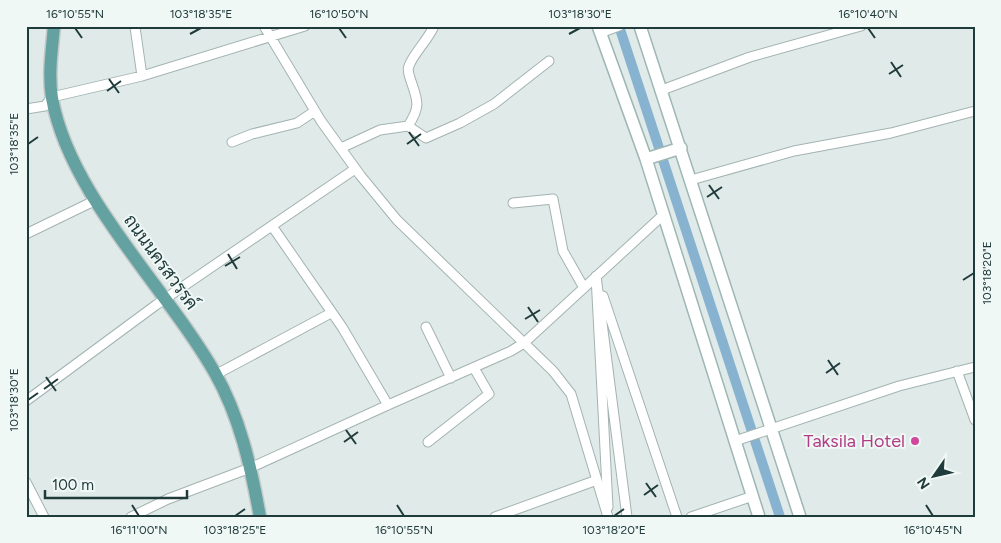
<svg xmlns="http://www.w3.org/2000/svg" width="1001" height="543" viewBox="0 0 1001 543" font-family="Figtree,Sarabun,sans-serif">
	<style>
		.lines { fill: none; stroke-linecap: round; stroke-linejoin: round }
		.canal { stroke: #87b3d1; stroke-width: 10 }
		.street-casing { stroke: #a3b3b1; stroke-width: 11 }
		.secondary-casing { stroke: #9eb7b4; stroke-width: 14 }
		.primary-casing { stroke: #c1c8c8; stroke-width: 15 }
		.street { stroke: #fff; stroke-width: 9 }
		.secondary { stroke: #fff; stroke-width: 11 }
		.primary { stroke: #64a1a1; stroke-width: 12 }
		.ticks { fill: none; stroke: #203b3b; stroke-width: 2 }
		.hotel-dot { fill: #d1479c; stroke: #f0f8f6; stroke-width: 2 }
		.labels { text-anchor: middle; stroke-width: 4; stroke-linejoin: round; paint-order: stroke }
		.street-label { font-size: 18px; fill: #203b3b; stroke: #f0f8f6 }
		.hotel-label { font-size: 18px; fill: #b23c85; stroke: #f0f8f6; text-anchor: end }
		.neatline { fill: none; stroke: #203b3b; stroke-width: 2 }
		.ticks-label { font-size: 12px; text-anchor: middle; fill: #203b3b }
	</style>
	<rect width="100%" height="100%" fill="#e0ebe9"/>
	<g class="lines">
		<!-- canal -->
		<path class="canal" d="M619,26L780,517"/>
		<!-- street casing -->
		<g class="street-casing">
			<path id="street" d="M264,26L321,121L360,175L397,220L553,371L571,394L608,517
				M135,27L142,76
				M600,33L619,26
				M662,90L750,57L861,26
				M26,109L45,106L52,97L142,76L305,26
				M408,126C422,105 417,100 410,78C409,74 407,70 409,66C413,54 428,40 434,26
				M232,142L252,134L297,123L315,111
				M341,148L380,130L408,126L426,138L460,123L494,104L549,61
				M691,180L794,151L891,133L975,111
				M513,203L553,199L563,251L584,288
				M272,226L342,327L388,405
				M26,234L96,200
				M603,296L677,517
				M426,327L451,378
				M957,371L975,420
				M215,375L331,313
				M26,401L156,305L355,169
				M735,441L899,386L975,367
				M428,442L489,394L474,368
				M26,482L44,517
				M608,507L596,276L627,517
				M131,517L168,499L250,468L388,405L511,351L524,343L662,216
				M495,517L597,480
				M691,517L753,496"/>
		</g>
		<!-- secondary casing -->
		<g class="secondary-casing">
			<path id="secondary" d="M598,26L646,159L759,517
				M640,26L800,517
				M646,159L681,148"/>
		</g>
		<!-- primary casing -->
		<g class="primary-casing">
			<path id="primary" d="M54,26C52,49 48,75 52,98C69,195 166,287 215,373C240,417 251,467 260,517"/>
		</g>
		<!-- street -->
		<use href="#street" class="street"/>
		<!-- secondary -->
		<use href="#secondary" class="secondary"/>
		<!-- primary -->
		<use href="#primary" class="primary"/>
	</g>
	<!-- ticks -->
	<path class="ticks" d="M75,28L82,38M339,28L346,38M868,28L875,38M190,34L201,28M569,34L580,28M891,62L901,77M889,74L903,65M109,79L119,93M107,91L121,81M409,132L419,146M28,144L38,137M407,144L421,134M709,185L719,199M707,197L722,187M228,254L237,269M225,266L240,257M963,280L974,273M528,307L538,322M525,319L540,310M828,360L838,375M826,373L840,363M46,377L56,391M44,389L58,379M28,400L38,393M346,430L356,444M344,442L358,432M646,483L656,497M644,495L658,485M132,505L139,516M397,505L404,516M926,505L933,516M235,516L245,509M614,516L624,509"/>
	<!-- markers -->
	<circle class="hotel-dot" cx="915" cy="441" r="5"/>
	<g class="labels">
		<!-- street labels -->
		<g class="street-label">
			<text transform="translate(161 262) rotate(54)" y="6">ถนนนครสวรรค์</text>
		</g>
		<!-- hotel labels -->
		<g class="hotel-label">
			<text x="905" y="447">Taksila Hotel</text>
		</g>
	</g>
	<!-- border -->
	<rect width="1001" height="543" fill="none" stroke="#f0f8f6" stroke-width="55"/>
	<!-- north arrow -->
	<g transform="translate(934 476) rotate(236)" stroke="#f0f8f6" stroke-width="4" paint-order="stroke">
	<path d="M0-4L9 19L0 12L-9 19Z" fill="#203b3b"/>
	<text y="-8" font-size="14" font-weight="bold" text-anchor="middle" fill="#203b3b">N</text>
	</g>
	<!-- scale -->
	<path d="M45 490v8h142v-8" fill="none" stroke="#203b3b" stroke-width="2.5"/>
	<text x="52" y="490" font-size="15" fill="#203b3b" stroke="#f0f8f6" stroke-width="4" paint-order="stroke">100 m</text>
	<rect x="28" y="28" width="946" height="488" class="neatline"/>
	<g class="ticks-label">
		<text x="75" y="18">16°10'55"N</text>
		<text x="201" y="18">103°18'35"E</text>
		<text x="339" y="18">16°10'50"N</text>
		<text x="580" y="18">103°18'30"E</text>
		<text x="868" y="18">16°10'40"N</text>
		<text transform="translate(14 144) rotate(-90)" y="4">103°18'35"E</text>
		<text transform="translate(987 273) rotate(-90)" y="4">103°18'20"E</text>
		<text transform="translate(14 400) rotate(-90)" y="4">103°18'30"E</text>
		<text x="139" y="534">16°11'00"N</text>
		<text x="235" y="534">103°18'25"E</text>
		<text x="404" y="534">16°10'55"N</text>
		<text x="614" y="534">103°18'20"E</text>
		<text x="933" y="534">16°10'45"N</text>
	</g>
</svg>
